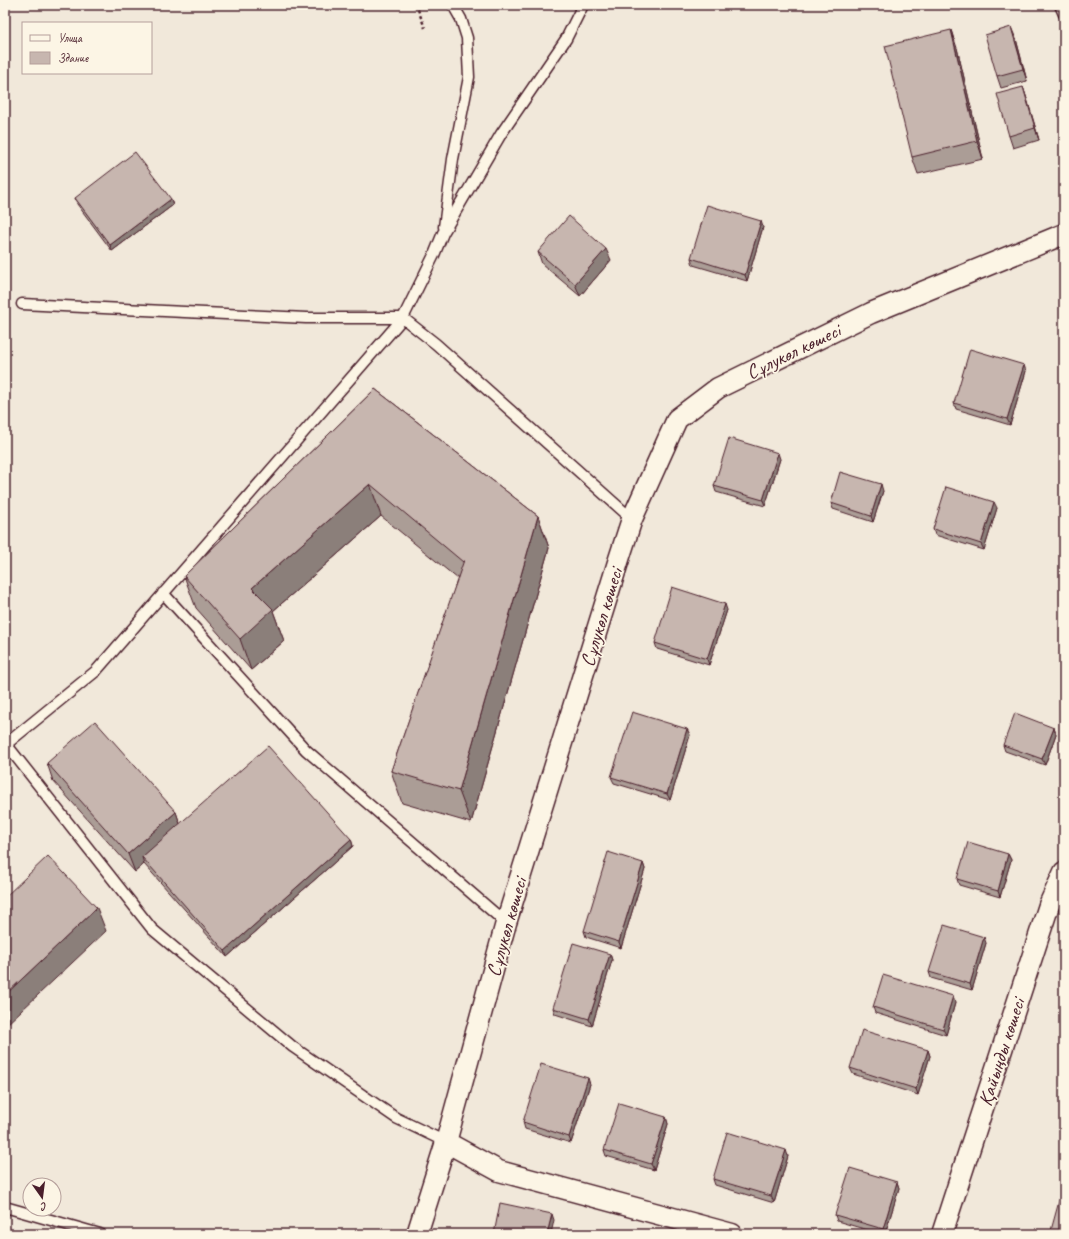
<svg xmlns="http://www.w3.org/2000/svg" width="1069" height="1239" viewBox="0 0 1069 1239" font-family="Caveat,sans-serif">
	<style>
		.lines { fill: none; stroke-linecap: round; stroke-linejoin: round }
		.lane-casing { stroke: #4a1f2b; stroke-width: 13 }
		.street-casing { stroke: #4a1f2b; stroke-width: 23 }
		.path { stroke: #4a1f2b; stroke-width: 2.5; stroke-dasharray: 3 3; stroke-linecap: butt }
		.lane { stroke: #fcf5e5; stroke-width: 10 }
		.street { stroke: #fcf5e5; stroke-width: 20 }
		.wall { fill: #ab9d96; stroke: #4a1f2b }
		.shaded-wall { fill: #8b7f7a; stroke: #4a1f2b }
		.building { fill: #c7b6af; stroke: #4a1f2b }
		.labels { text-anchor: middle; stroke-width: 3.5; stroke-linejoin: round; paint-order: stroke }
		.street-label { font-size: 20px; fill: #4a1f2b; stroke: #fcf5e5 }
	</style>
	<rect width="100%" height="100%" fill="#f1e8da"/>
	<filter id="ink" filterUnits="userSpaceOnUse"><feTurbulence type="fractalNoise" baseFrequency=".025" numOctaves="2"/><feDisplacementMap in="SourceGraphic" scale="8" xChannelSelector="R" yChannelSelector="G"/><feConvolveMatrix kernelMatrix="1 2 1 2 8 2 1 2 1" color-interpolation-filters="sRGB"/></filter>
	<g filter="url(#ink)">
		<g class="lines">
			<!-- lane casing -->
			<g class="lane-casing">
				<path id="lane" d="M1060,5L1064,14
					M444,227L453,159L469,77L467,38L461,19L453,5
					M22,304L306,318H403L434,255L443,233L501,134L566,39L583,5
					M163,593L306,750L506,923
					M6,744L152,929L293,1047L396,1118L446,1142
					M5,745L96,671L403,318L436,344L632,519
					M5,1207L100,1234"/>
			</g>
			<!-- street casing -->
			<g class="street-casing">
				<path id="street" d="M446,1142L499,1171L732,1234
					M417,1234L446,1142L506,923L619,559L632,519L677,419L718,388L871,313L1064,234
					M942,1234L1049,905L1064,872"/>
			</g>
			<!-- path -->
			<path class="path" d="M408,5L417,7L425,28"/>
			<!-- lane -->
			<use href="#lane" class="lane"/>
			<!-- street -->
			<use href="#street" class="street"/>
		</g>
		<!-- wall -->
		<path class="wall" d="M1016,39L1027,81L1001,88L997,76Z
			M957,48L983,159L918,174L912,157Z
			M1023,87L1027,99L1039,140L1013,148L1009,136Z
			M75,198L173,205L112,251L77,204Z
			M763,227L747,281L693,265L691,258Z
			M538,252L611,260L580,296L542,264Z
			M1026,371L1010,425L956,409L954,403Z
			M375,389L538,516L549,548L471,823L402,803L391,771L458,579L381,516L273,611L284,641L251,670L196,608L184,576Z
			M780,459L765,506L716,492L714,486Z
			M883,491L873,522L833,509L831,503Z
			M997,508L984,550L935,535L933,529Z
			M1064,590V604L1062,598Z
			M727,610L709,665L657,649L655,643Z
			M1054,728L1056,734L1045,765L1005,751L1003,745Z
			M687,729L690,735L670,800L614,783L611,777Z
			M47,763L176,812L180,824L351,839L353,846L227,957L144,864L135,872L53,781Z
			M1008,854L1011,860L1000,897L959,885L957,879Z
			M643,863L645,869L621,948L586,937L584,931Z
			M986,943L972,990L931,978L929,972Z
			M610,954L612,960L592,1026L555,1014L553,1008Z
			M955,1003L946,1035L875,1013L873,1007Z
			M928,1050L930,1056L918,1095L853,1074L850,1068Z
			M590,1084L571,1143L525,1129L523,1122Z
			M666,1117L668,1124L654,1170L606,1156L604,1150Z
			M788,1156L774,1203L715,1185L713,1179Z
			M897,1182L899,1188L885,1234H881L837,1221L835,1215Z"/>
		<!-- shaded-wall -->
		<path class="shaded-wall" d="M1011,27L1016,39L1027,81L1023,69Z
			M951,30L957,48L983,159L977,141Z
			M1023,87L1027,99L1039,140L1035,128Z
			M171,199L173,205L112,251L110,245Z
			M761,221L763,227L747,281L745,275Z
			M606,249L611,260L580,296L575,284Z
			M1024,365L1026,371L1010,425L1007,419Z
			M778,453L780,459L765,506L763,500Z
			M370,484L381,516L273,611L284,641L251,670L240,639L252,588Z
			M881,484L883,491L873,522L871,516Z
			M994,502L997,508L984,550L981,544Z
			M538,516L549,548L471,823L459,791Z
			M725,604L727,610L709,665L707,659Z
			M1054,728L1056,734L1045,765L1042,759Z
			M687,729L690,735L670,800L667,794Z
			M176,812L182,830L142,857L144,864L135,872L128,854Z
			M351,839L353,846L227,957L225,951Z
			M1008,854L1011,860L1000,897L998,891Z
			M643,863L645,869L621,948L619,942Z
			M97,908L106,931L5,1026V995Z
			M984,937L986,943L972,990L970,984Z
			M610,954L612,960L592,1026L589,1019Z
			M953,996L955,1003L946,1035L943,1029Z
			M928,1050L930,1056L918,1095L916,1089Z
			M588,1078L590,1084L571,1143L569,1137Z
			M666,1117L668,1124L654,1170L651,1164Z
			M786,1150L788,1156L774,1203L771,1196Z
			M897,1182L899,1188L885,1234H884L883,1229Z
			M552,1214L554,1220L551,1234H547Z"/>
		<!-- building -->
		<path class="building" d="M1011,27L1023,69L997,76L985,35Z
			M951,30L977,141L912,157L885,46Z
			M1023,87L1035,128L1009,136L997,94Z
			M135,152L171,199L110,245L75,198Z
			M707,205L761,221L745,275L691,258Z
			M569,216L606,249L575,284L538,252Z
			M970,349L1024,365L1007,419L954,403Z
			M375,389L538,516L459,791L391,771L464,560L463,562L370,484L252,588L273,609L240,639L184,576Z
			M729,438L778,453L763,500L714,486Z
			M840,472L881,484L871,516L831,503Z
			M946,487L994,502L981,544L933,529Z
			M672,587L725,604L707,659L655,643Z
			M1064,590V598H1062Z
			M632,712L687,729L667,794L611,777Z
			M1015,713L1054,728L1042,759L1003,745Z
			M95,721L176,812L128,854L47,763Z
			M268,746L351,839L225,951L142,857Z
			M968,842L1008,854L998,891L957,879Z
			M608,852L643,863L619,942L584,931Z
			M48,856L97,908L5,995V897Z
			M944,925L984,937L970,984L929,972Z
			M573,943L610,954L589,1019L553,1008Z
			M883,975L953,996L943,1029L873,1007Z
			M862,1030L928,1050L916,1089L850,1068Z
			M541,1064L588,1078L569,1137L523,1122Z
			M619,1103L666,1117L651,1164L604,1150Z
			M727,1132L786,1150L771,1196L713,1179Z
			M850,1168L897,1182L883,1229L835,1215Z
			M1064,1183V1234H1050Z
			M500,1203L552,1214L547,1234H494Z"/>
	</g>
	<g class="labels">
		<!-- street labels -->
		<g class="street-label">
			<text transform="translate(793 351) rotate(-26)" y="7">Сұлукөл көшесі</text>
			<text transform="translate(601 617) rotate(-73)" y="7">Сұлукөл көшесі</text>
			<text transform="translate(506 927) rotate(-74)" y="7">Сұлукөл көшесі</text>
			<text transform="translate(1001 1052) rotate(-72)" y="7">Қайыңды көшесі</text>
		</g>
	</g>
	<!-- margin -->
	<rect width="1069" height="1239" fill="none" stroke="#fcf5e5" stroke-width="20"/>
	<rect x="10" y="10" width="1049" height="1219" fill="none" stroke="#4a1f2b" stroke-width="1.5" filter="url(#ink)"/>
	<!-- legend -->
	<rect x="22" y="22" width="130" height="52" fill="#fcf5e5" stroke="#b59f9b"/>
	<rect x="30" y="35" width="20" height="6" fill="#fcf5e5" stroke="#b59f9b"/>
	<text x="58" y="42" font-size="12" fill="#4a1f2b">Улица</text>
	<rect x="30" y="52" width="20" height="12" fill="#c7b6af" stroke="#b59f9b"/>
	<text x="58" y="62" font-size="12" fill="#4a1f2b">Здание</text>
	<!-- north arrow -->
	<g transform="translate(42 1197) rotate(166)"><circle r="19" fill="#fcf5e5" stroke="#b59f9b"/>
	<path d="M0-3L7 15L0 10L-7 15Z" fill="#4a1f2b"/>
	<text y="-6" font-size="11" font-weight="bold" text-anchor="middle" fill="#4a1f2b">С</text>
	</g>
</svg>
